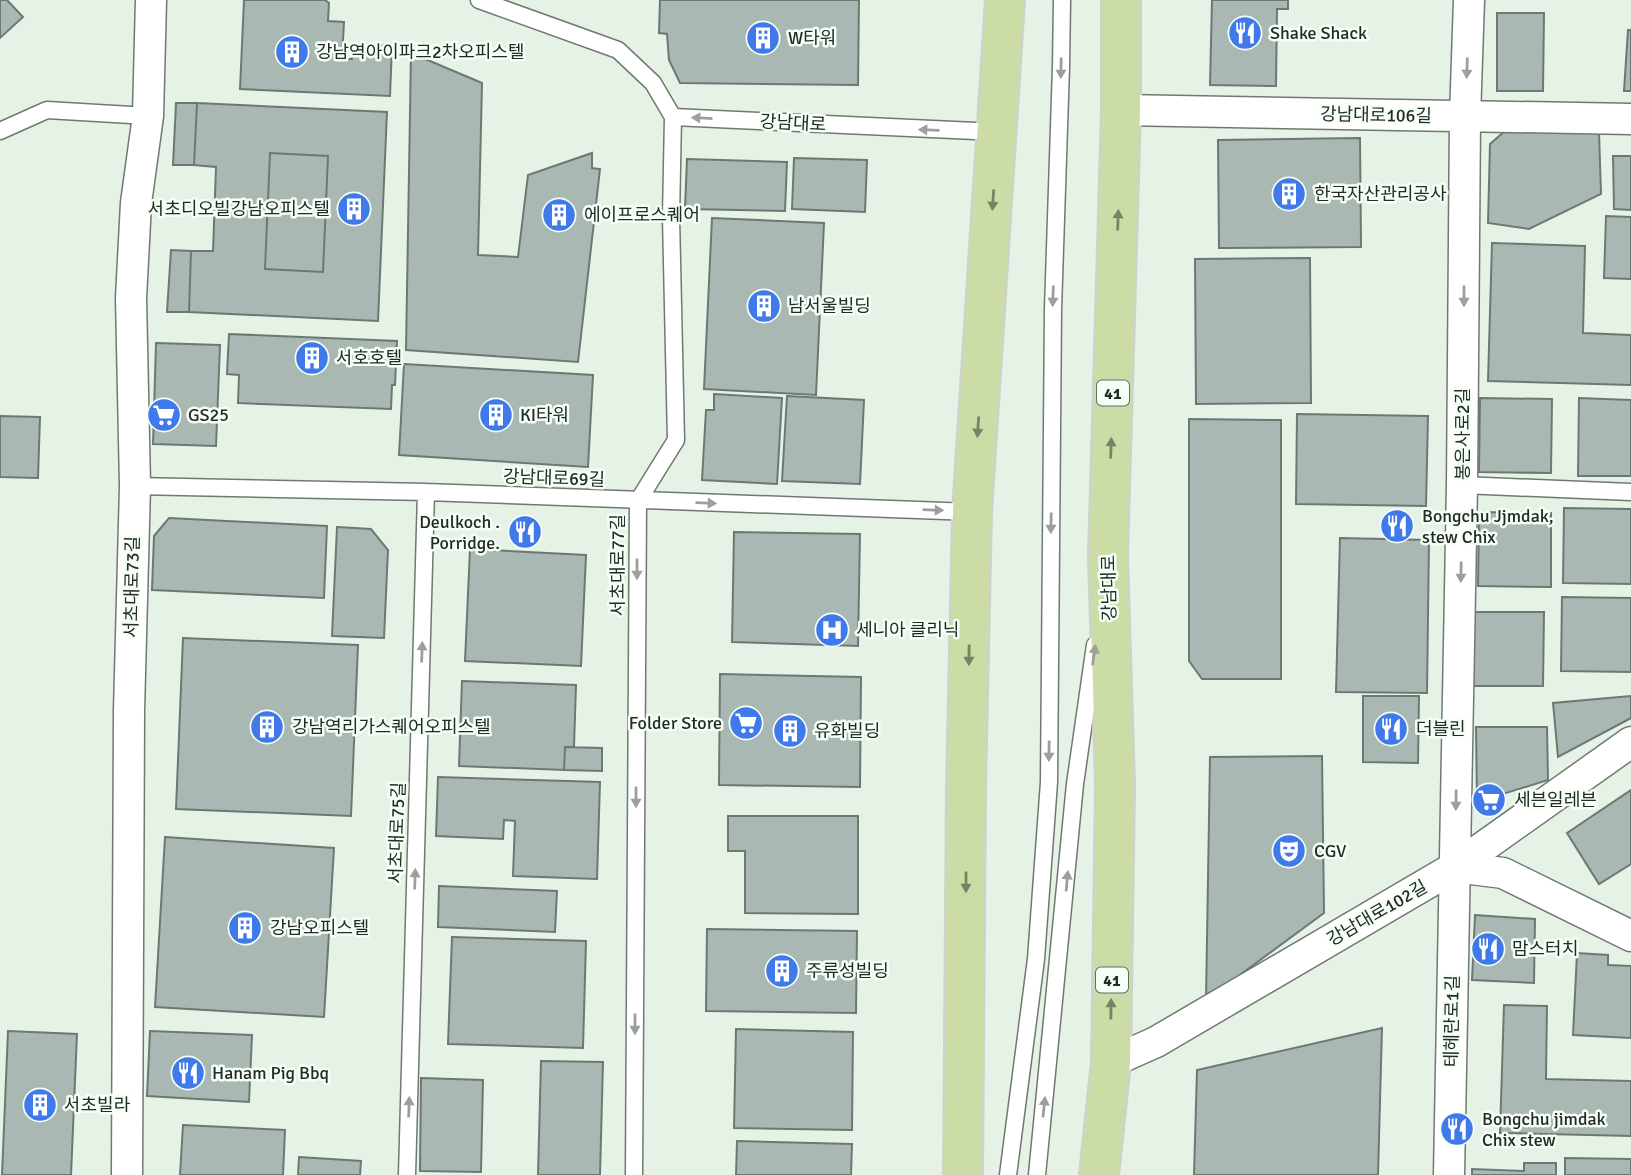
<svg xmlns="http://www.w3.org/2000/svg" width="1631" height="1175" viewBox="0 0 1631 1175" font-family="Signika,'Noto Sans KR',sans-serif">
	<style>
		.building { fill: #aab8b3; stroke: #6c7973; stroke-width: 2; fill-rule: evenodd }
		.lines { fill: none; stroke-linecap: round; stroke-linejoin: round }
		.service-casing { stroke: #707970; stroke-width: 19 }
		.minor-casing { stroke: #707970; stroke-width: 33 }
		.primary-casing { stroke: #cfd0cf; stroke-width: 42 }
		.service { stroke: #fff; stroke-width: 16 }
		.minor { stroke: #fff; stroke-width: 30 }
		.primary { stroke: #cbdca7; stroke-width: 38 }
		.oneway { fill: #9d9f9d }
		.oneway2 { fill: #788366 }
		.labels { text-anchor: middle; stroke-width: 5; stroke-linejoin: round; paint-order: stroke }
		.shield { fill: #f4fff5; stroke: #646a64; stroke-width: 2 }
		.shield-label { font-size: 16px; font-weight: bold; fill: #262a26 }
		.poi-label { font-size: 18px; fill: #262a26; stroke: #f4fff5; text-anchor: start }
		.street-label { font-size: 18px; fill: #262a26; stroke: #f4fff5 }
	</style>
	<rect width="100%" height="100%" fill="#e7f2e7"/>
	<!-- building -->
	<path class="building" d="M0,0H7L23,17L0,38Z
		M244,0H325L329,3L328,21L344,22L342,59H352V44L392,46L390,96L240,89Z
		M660,0H859L858,85L680,83L669,60L667,34L659,33Z
		M1212,0H1288V9H1277L1276,86L1210,85Z
		M1497,13H1544L1543,91H1497Z
		M1628,30H1631V91H1624Z
		M411,53L482,83L478,255L518,257L528,175L592,153V168L600,169L578,362L406,350Z
		M176,103H197L194,165H173Z
		M197,103L387,112L378,321L189,312L191,251H213L216,167L194,165ZM270,153L328,156L323,272L265,269Z
		M1506,130L1599,132L1601,194L1529,229L1488,223L1490,144Z
		M1360,138L1361,247L1219,248L1218,140Z
		M270,153L328,156L323,272L265,269Z
		M1613,156H1631V210L1614,209Z
		M794,158L867,160L865,212L792,209Z
		M687,159L787,162L785,211L685,209Z
		M1606,216L1631,217V279L1604,278Z
		M712,218L824,223L816,395L704,389Z
		M1492,243L1585,246L1583,333L1631,335V385L1488,381Z
		M171,250L191,251L189,312H167Z
		M1310,258L1311,403L1196,404L1195,259Z
		M229,334L397,341L395,385H392L391,409L238,403L239,375L227,374Z
		M156,343L220,345L216,446L153,444Z
		M404,364L593,375L588,467L399,455Z
		M714,394L782,398L777,484L702,480L706,410H714Z
		M787,396L864,400L860,484L782,481Z
		M1480,398L1552,399L1551,473L1479,472Z
		M1579,398L1631,400V476H1578Z
		M1297,414L1428,416L1426,506L1296,504Z
		M0,416L40,417L38,478L0,477Z
		M1189,419L1281,420V679H1202L1189,661Z
		M1564,508L1631,509V584L1563,583Z
		M1479,512L1551,513V587L1478,586Z
		M169,518L327,526L324,598L152,590L154,536Z
		M337,527L371,529L388,550L384,638L332,636Z
		M734,532L860,534L858,646L732,642Z
		M1340,538L1429,540L1427,693L1336,692Z
		M470,549L586,555L581,666L465,661Z
		M1562,597L1631,598V672L1561,671Z
		M1472,612H1544L1543,686H1471Z
		M183,638L358,645L351,816L176,809Z
		M720,674L861,677L860,787L719,785Z
		M462,681L576,685L574,747H565L564,770L459,766Z
		M1363,696H1419L1418,763L1363,762Z
		M1631,696V718L1558,757L1553,703Z
		M1476,727H1547L1548,780L1477,802Z
		M565,747L602,748V771L564,770Z
		M1322,756L1324,913L1206,1000L1210,757Z
		M438,777L600,782L597,879L513,876L515,821L504,820L503,839L436,836Z
		M1631,790V864L1599,884L1567,833Z
		M728,816H858V914L745,913V851H728Z
		M165,837L334,848L324,1017L155,1007Z
		M439,886L557,891L555,932L438,927Z
		M1475,915L1535,919L1534,983L1472,980Z
		M707,929L857,931L856,1013L706,1011Z
		M452,937L586,941L583,1048L448,1044Z
		M1577,953L1608,955V965L1631,966V1038L1573,1035Z
		M1504,1005L1547,1006L1546,1079L1631,1081V1136L1500,1133Z
		M1382,1028L1378,1175H1194L1197,1070Z
		M736,1029L853,1032L852,1130L734,1128Z
		M8,1031L77,1034L71,1175H2Z
		M150,1031L252,1035L249,1102L147,1096Z
		M541,1061L603,1062L600,1175H538Z
		M421,1078L483,1080L481,1172L420,1171Z
		M183,1125L285,1130L283,1175H180Z
		M737,1141L852,1144L851,1175H736Z
		M299,1157L361,1161L360,1175H298Z
		M1565,1158L1631,1159V1175H1565Z
		M1524,1163H1556V1175H1472V1169L1524,1171Z"/>
	<g class="lines">
		<!-- service casing -->
		<g class="service-casing">
			<path id="service" d="M479,0L618,50L653,83L673,117L671,217L676,440L638,501L634,1175
				M673,117L997,132
				M0,131L47,110L148,116
				M1462,485L1631,492
				M135,486L426,492L972,512
				M407,1175L426,492
				M1008,1175L1036,959L1049,782L1053,309L1061,67L1062,0
				M1037,1175L1075,784L1095,645"/>
		</g>
		<!-- minor casing -->
		<g class="minor-casing">
			<path id="minor" d="M1121,110L1631,119
				M1455,867L1503,873L1631,936
				M1111,1062L1156,1042L1455,867L1631,742
				M127,1175L129,711L135,486L131,298L136,203L148,116L151,0
				M1449,1175L1462,485L1465,117L1469,0"/>
		</g>
		<!-- primary casing -->
		<g class="primary-casing">
			<path id="primary" d="M963,1175L966,788L972,512L1005,0
				M1099,1175L1111,1062L1115,785L1108,556L1121,110V0"/>
		</g>
		<!-- service -->
		<use href="#service" class="service"/>
		<!-- minor -->
		<use href="#minor" class="minor"/>
		<!-- primary -->
		<use href="#primary" class="primary"/>
	</g>
	<!-- one-way arrows -->
	<defs><path id="oneway-solid" d="M-6-.8H1V-3.2L6.5 0L1 3.2V.8H-6Z" transform="scale(1.75)"/></defs>
	<g class="oneway">
		<use href="#oneway-solid" transform="translate(1061 68) rotate(91)"/>
		<use href="#oneway-solid" transform="translate(1467 68) rotate(92)"/>
		<use href="#oneway-solid" transform="translate(702 118) rotate(-177)"/>
		<use href="#oneway-solid" transform="translate(929 130) rotate(-178)"/>
		<use href="#oneway-solid" transform="translate(1053 296) rotate(92)"/>
		<use href="#oneway-solid" transform="translate(1464 296) rotate(90)"/>
		<use href="#oneway-solid" transform="translate(706 503) rotate(2)"/>
		<use href="#oneway-solid" transform="translate(933 510) rotate(2)"/>
		<use href="#oneway-solid" transform="translate(1051 523) rotate(91)"/>
		<use href="#oneway-solid" transform="translate(637 569) rotate(90)"/>
		<use href="#oneway-solid" transform="translate(1461 572) rotate(91)"/>
		<use href="#oneway-solid" transform="translate(422 652) rotate(-88)"/>
		<use href="#oneway-solid" transform="translate(1094 655) rotate(-82)"/>
		<use href="#oneway-solid" transform="translate(1049 751) rotate(91)"/>
		<use href="#oneway-solid" transform="translate(636 797) rotate(90)"/>
		<use href="#oneway-solid" transform="translate(1456 800) rotate(91)"/>
		<use href="#oneway-solid" transform="translate(415 879) rotate(-88)"/>
		<use href="#oneway-solid" transform="translate(1067 881) rotate(-85)"/>
		<use href="#oneway-solid" transform="translate(635 1024) rotate(90)"/>
		<use href="#oneway-solid" transform="translate(409 1107) rotate(-88)"/>
		<use href="#oneway-solid" transform="translate(1044 1107) rotate(-84)"/>
	</g>
	<g class="oneway2">
		<use href="#oneway-solid" transform="translate(993 200) rotate(94)"/>
		<use href="#oneway-solid" transform="translate(1118 220) rotate(-88)"/>
		<use href="#oneway-solid" transform="translate(978 427) rotate(94)"/>
		<use href="#oneway-solid" transform="translate(1111 448) rotate(-88)"/>
		<use href="#oneway-solid" transform="translate(969 655) rotate(91)"/>
		<use href="#oneway-solid" transform="translate(966 882) rotate(90)"/>
		<use href="#oneway-solid" transform="translate(1111 1009) rotate(-89)"/>
	</g>
	<!-- icons -->
	<defs>
		<g id="restaurant-disc" transform="scale(1.75)"><circle r="9.5" fill="#4079e9" stroke="#f4fff5"/><path d="M-5-6h1v4h1v-4h1v4h1v-4h1v5L-1.5 .5V6h-2V.5L-5-1ZM5-6V6H3V1.5H1.5Q1.5-4 5-6Z" fill="#fff"/></g>
		<g id="building-disc" transform="scale(1.75)"><circle r="9.5" fill="#4079e9" stroke="#f4fff5"/><path d="M-4-6H4V6H1V3H-1V6H-4ZM-2.5-4.3h1.7v1.8h-1.7ZM.8-4.3h1.7v1.8H.8ZM-2.5-1h1.7V.8h-1.7ZM.8-1h1.7V.8H.8Z" fill="#fff"/></g>
		<g id="supermarket-disc" transform="scale(1.75)"><circle r="9.5" fill="#4079e9" stroke="#f4fff5"/><path d="M-6-5.5h2.5l.6 2H6L4.5 2H-2.5L-4.4-4H-6ZM-1.5 3.2a1.3 1.3 0 1 0 .1 0ZM3 3.2a1.3 1.3 0 1 0 .1 0Z" fill="#fff"/></g>
		<g id="hospital-disc" transform="scale(1.75)"><circle r="9.5" fill="#4079e9" stroke="#f4fff5"/><path d="M-5-5h3v3.5h4V-5h3V5h-3V1.5h-4V5h-3Z" fill="#fff"/></g>
		<g id="theatre-disc" transform="scale(1.75)"><circle r="9.5" fill="#4079e9" stroke="#f4fff5"/><path d="M-5-5.5Q0-4 5-5.5V0Q5 5 0 6Q-5 5-5 0ZM-3.3-2.5H-1v1.5H-3.3ZM1-2.5H3.3v1.5H1ZM-2.8 1Q0 5.5 2.8 1Z" fill="#fff"/></g>
	</defs>
	<g fill-rule="evenodd">
		<use href="#restaurant-disc" x="1245" y="33"/>
		<use href="#building-disc" x="763" y="38"/>
		<use href="#building-disc" x="292" y="52"/>
		<use href="#building-disc" x="1289" y="194"/>
		<use href="#building-disc" x="354" y="209"/>
		<use href="#building-disc" x="559" y="215"/>
		<use href="#building-disc" x="764" y="306"/>
		<use href="#building-disc" x="312" y="358"/>
		<use href="#supermarket-disc" x="164" y="415"/>
		<use href="#building-disc" x="496" y="415"/>
		<use href="#restaurant-disc" x="1397" y="526"/>
		<use href="#restaurant-disc" x="525" y="532"/>
		<use href="#hospital-disc" x="832" y="630"/>
		<use href="#supermarket-disc" x="746" y="723"/>
		<use href="#building-disc" x="267" y="727"/>
		<use href="#restaurant-disc" x="1391" y="729"/>
		<use href="#building-disc" x="790" y="731"/>
		<use href="#supermarket-disc" x="1489" y="800"/>
		<use href="#theatre-disc" x="1289" y="851"/>
		<use href="#building-disc" x="245" y="928"/>
		<use href="#restaurant-disc" x="1488" y="949"/>
		<use href="#building-disc" x="782" y="971"/>
		<use href="#restaurant-disc" x="188" y="1073"/>
		<use href="#building-disc" x="40" y="1105"/>
		<use href="#restaurant-disc" x="1457" y="1129"/>
	</g>
	<g class="labels">
		<!-- shield labels -->
		<g class="shield">
			<rect x="1097" y="380.5" width="32" height="25" rx="5"/>
			<rect x="1096" y="967.5" width="32" height="25" rx="5"/>
		</g>
		<g class="shield-label">
			<text x="1113" y="399">41</text>
			<text x="1112" y="986">41</text>
		</g>
		<!-- poi labels -->
		<g class="poi-label">
			<text x="1270" y="39">Shake Shack</text>
			<text x="788" y="44">W타워</text>
			<text x="316" y="58">강남역아이파크2차오피스텔</text>
			<text x="1314" y="200">한국자산관리공사</text>
			<text x="330" y="215" text-anchor="end">서초디오빌강남오피스텔</text>
			<text x="584" y="221">에이프로스퀘어</text>
			<text x="788" y="312">남서울빌딩</text>
			<text x="336" y="364">서호호텔</text>
			<text x="188" y="421">GS25</text>
			<text x="520" y="421">KI타워</text>
			<text x="1422" y="522">Bongchu Jjmdak,<tspan x="1422" dy="21">stew Chix</tspan></text>
			<text x="500" y="528" text-anchor="end">Deulkoch .<tspan x="500" dy="21">Porridge.</tspan></text>
			<text x="856" y="636">세니아 클리닉</text>
			<text x="722" y="729" text-anchor="end">Folder Store</text>
			<text x="292" y="733">강남역리가스퀘어오피스텔</text>
			<text x="1416" y="735">더블린</text>
			<text x="814" y="737">유화빌딩</text>
			<text x="1514" y="806">세븐일레븐</text>
			<text x="1314" y="857">CGV</text>
			<text x="270" y="934">강남오피스텔</text>
			<text x="1512" y="955">맘스터치</text>
			<text x="806" y="977">주류성빌딩</text>
			<text x="212" y="1079">Hanam Pig Bbq</text>
			<text x="64" y="1111">서초빌라</text>
			<text x="1482" y="1125">Bongchu jimdak<tspan x="1482" dy="21">Chix stew</tspan></text>
		</g>
		<!-- street labels -->
		<g class="street-label">
			<text transform="translate(1376 115) rotate(1)" y="6">강남대로106길</text>
			<text transform="translate(793 123) rotate(3)" y="6">강남대로</text>
			<text transform="translate(1463 434) rotate(-90)" y="6">봉은사로2길</text>
			<text transform="translate(554 478) rotate(2)" y="6">강남대로69길</text>
			<text transform="translate(618 565) rotate(-90)" y="6">서초대로77길</text>
			<text transform="translate(132 587) rotate(-89)" y="6">서초대로73길</text>
			<text transform="translate(1109 588) rotate(-91)" y="6">강남대로</text>
			<text transform="translate(397 833) rotate(-88)" y="6">서초대로75길</text>
			<text transform="translate(1377 913) rotate(-30)" y="6">강남대로102길</text>
			<text transform="translate(1452 1021) rotate(-89)" y="6">테헤란로1길</text>
		</g>
	</g>
</svg>
